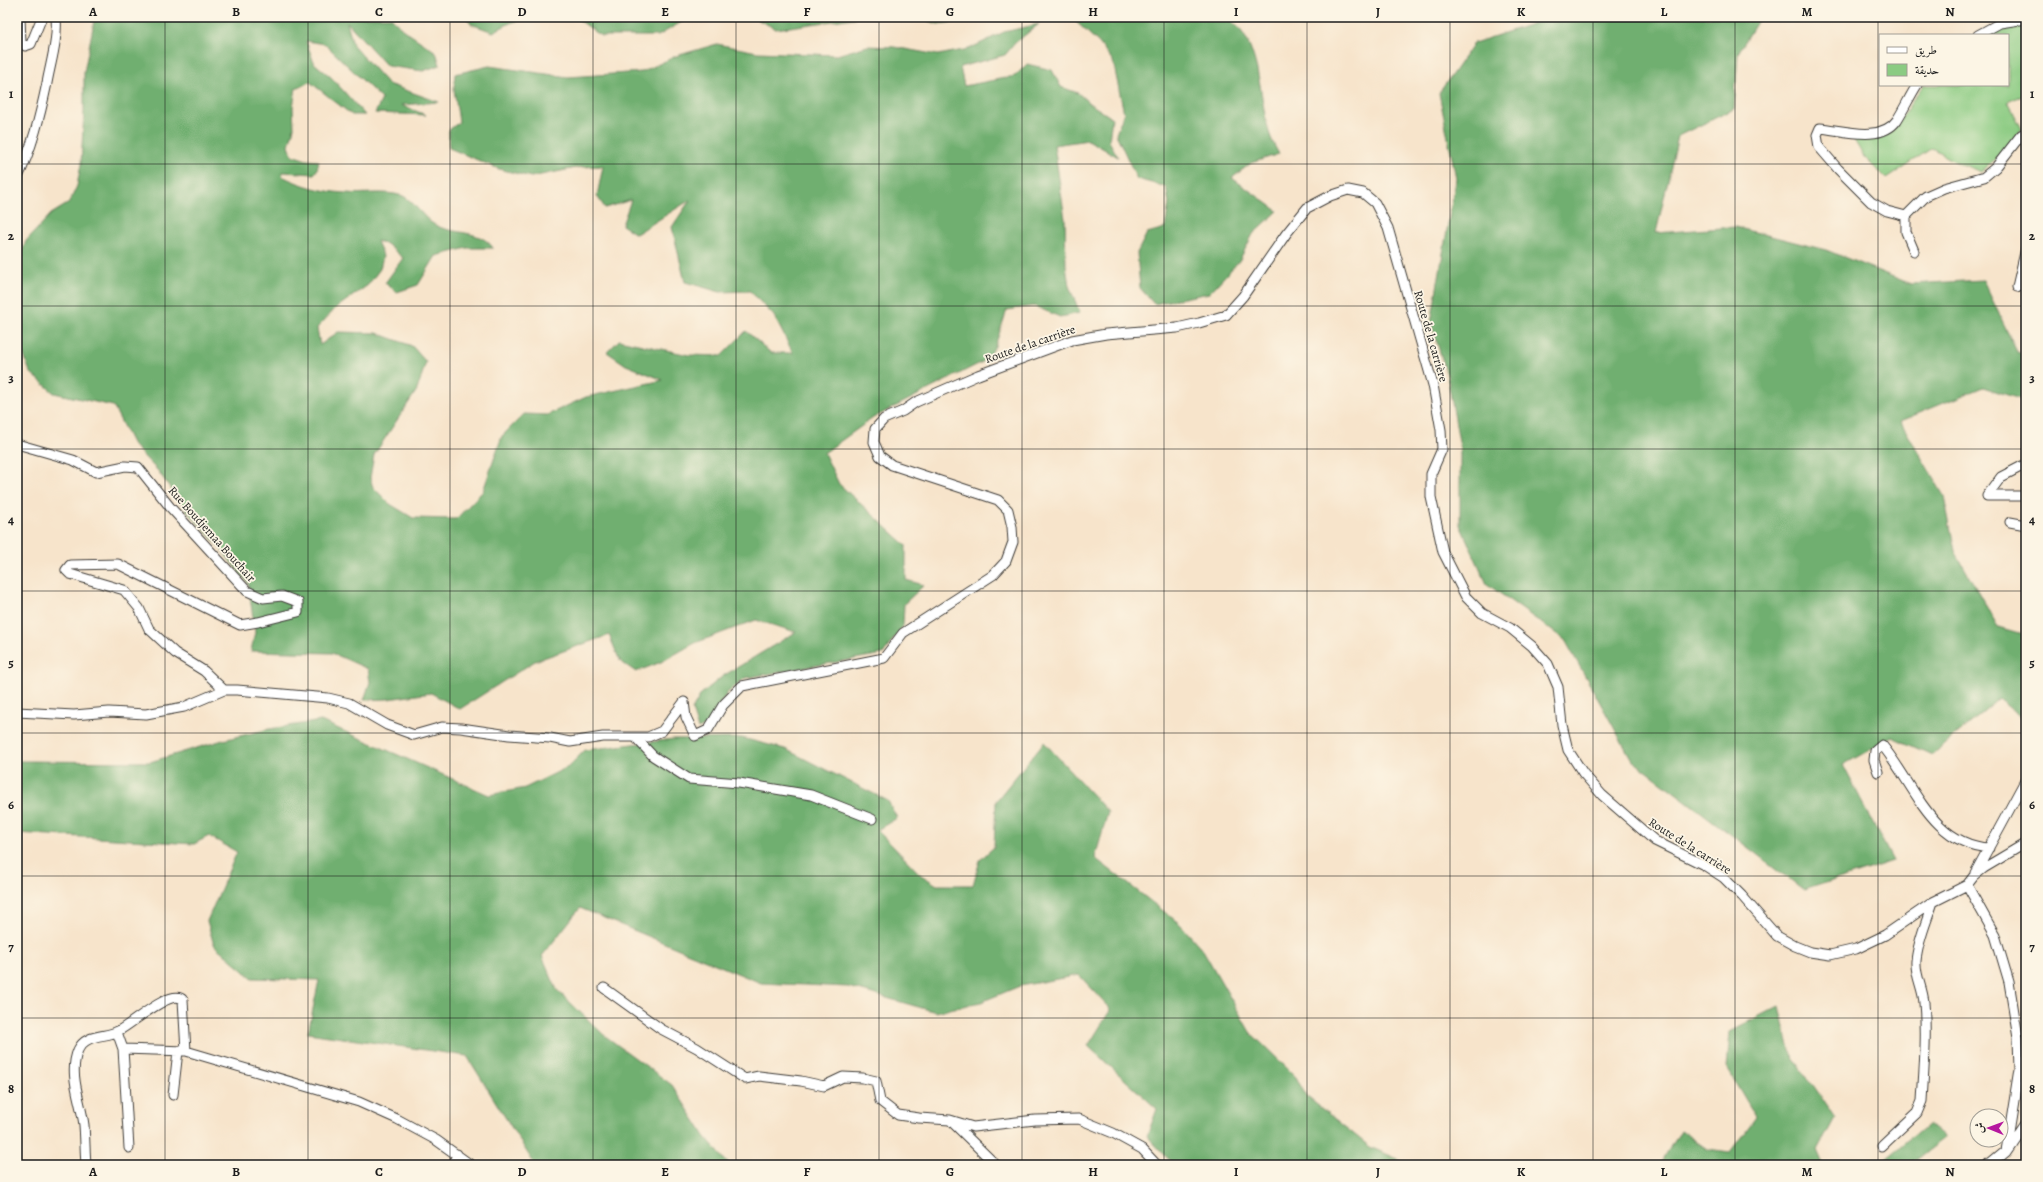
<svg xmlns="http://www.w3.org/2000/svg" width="2043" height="1182" viewBox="0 0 2043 1182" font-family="Alegreya,Amiri,serif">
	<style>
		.green { fill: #8bcb82; stroke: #54744f }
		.forest { fill: #70af70; stroke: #466646 }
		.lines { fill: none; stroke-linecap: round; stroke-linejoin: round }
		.street-casing { stroke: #3d3a36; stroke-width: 11 }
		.street { stroke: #fff; stroke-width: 9 }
		.grid { fill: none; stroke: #1c1c1c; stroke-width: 1; stroke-opacity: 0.55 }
		.labels { text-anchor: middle; stroke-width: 3.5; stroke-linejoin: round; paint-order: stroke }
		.street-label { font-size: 12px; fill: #1c1c1c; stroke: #fcf5e5 }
		.neatline { fill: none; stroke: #1c1c1c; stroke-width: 1.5 }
		.grid-label { font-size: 13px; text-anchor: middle; font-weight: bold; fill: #1c1c1c }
	</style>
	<rect width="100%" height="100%" fill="#fcf5e5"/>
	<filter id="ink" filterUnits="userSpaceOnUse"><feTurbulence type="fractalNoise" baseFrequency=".025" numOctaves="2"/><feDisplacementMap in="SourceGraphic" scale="8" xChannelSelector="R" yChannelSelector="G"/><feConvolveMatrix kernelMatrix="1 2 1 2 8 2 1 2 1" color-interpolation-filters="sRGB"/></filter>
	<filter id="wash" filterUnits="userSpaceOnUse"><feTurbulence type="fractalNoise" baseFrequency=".012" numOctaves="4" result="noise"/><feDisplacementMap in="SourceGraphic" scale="16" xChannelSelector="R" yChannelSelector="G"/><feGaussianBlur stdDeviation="0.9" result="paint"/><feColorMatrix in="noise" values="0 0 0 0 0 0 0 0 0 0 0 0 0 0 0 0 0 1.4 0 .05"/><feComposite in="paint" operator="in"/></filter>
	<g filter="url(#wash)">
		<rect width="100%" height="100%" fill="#f7e4cb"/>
		<!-- green -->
		<path class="green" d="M2026,26V93L2008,102L2022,129L2001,154L1981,172L1954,161L1932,148L1886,179L1864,157L1853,138C1859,138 1866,140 1872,139C1898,137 1908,102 1924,85H2008V35H1987L2005,27Z"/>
		<!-- forest -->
		<path class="forest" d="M95,17H391L402,29L436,52L440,65L423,71L387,66L347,22L353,45L388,84L439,102L401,105L426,115L375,113L382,99L325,44L306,41L314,63L331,77L365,115H352L310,82L296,88L293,107L294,128L289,145L292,155L307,160L319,161L317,170L314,174L283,172L282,176C302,186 323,192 346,193C365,195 384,190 403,196C413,200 424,219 435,225C453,235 481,229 493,248H467L436,256L418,285L397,292L385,283L403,258L387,244L377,241L383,256L380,269L368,285L336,308L317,328L320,345L338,332L377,333L412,346L426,362L417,390L374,455L370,478L373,487L390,504L413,518L456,519L483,491L502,436L524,414L547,415L586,397L663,380L626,365L607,352L619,340L689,355L721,356L746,331L771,353H793L774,316L750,291L720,292L685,282L672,227L690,200L636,234L622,225L631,200L605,208L597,196L603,166L581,167L531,177L499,169L449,148V130L459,122L454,89L455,74L489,66L568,77L642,72L676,56L717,44L757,52L837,55L867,46L894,47L938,55L969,49L1004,32L1039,24L1015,43L1005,55L960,67L964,86L1015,76L1027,64L1052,70L1061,87L1078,93L1089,103L1112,118L1109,141L1118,157L1088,140L1054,145L1065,219L1066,266L1069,286L1080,313L1060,317L1034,306L1007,310L995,346L988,359L873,418L824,453L839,484L906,545V580L924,585L904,604L903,626L883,654L745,678L727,693L707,725L698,729L692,710L701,694L723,676L796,632L756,620L695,643L661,662L636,672L620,661L609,635L535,661L460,709L431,693L388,699L364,700L370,682L368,669L332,653L251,651L255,632L248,583L216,543L186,510L158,471L133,445L113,406L54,393L30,372L17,336V265L26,241L51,214L69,203L77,186L81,164L84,111V72Z
			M466,17H529L510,23L493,32L471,24Z
			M566,17H690L658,36H601L578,19Z
			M753,17H861L776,29Z
			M916,17H974L969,20L938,24Z
			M1071,17H1221C1261,27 1259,101 1269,132C1271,139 1275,147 1279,154L1251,163L1232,178L1278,211L1253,234L1239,261L1209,293L1154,304L1140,288L1137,253L1147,233L1165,228L1169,203L1166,187L1137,179L1116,134L1124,113L1113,61L1099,43Z
			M1553,17H1760L1738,53L1734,109L1678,136L1656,233L1735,227L1826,250L1911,284L1983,280L2017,352L2026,355V401L1983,387L1900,421L1944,496L1955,551L1998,627L2026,635V721L1998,699L1932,755L1892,737L1843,765L1893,861L1804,890L1632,760L1565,640L1487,584L1460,525V447L1447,375L1431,323L1456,178L1439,93L1474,43Z
			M321,721L489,795L525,788L568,767L585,750L674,739L742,738L785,749L888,801L897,818L877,830L921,875L937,885H973L980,860L994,847L996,801L1044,742L1108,812L1095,858L1180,924L1203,950L1250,1032L1296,1077L1306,1096L1370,1147L1412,1165H1174L1147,1136L1157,1109L1088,1046L1111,1009L1079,975L1020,986L981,1002L936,1012L848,987L761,983L580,908L542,956L557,990L604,1035L672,1085L705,1136L729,1165H535L467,1056L308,1033L319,980L252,978L214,945L207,921L237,852L209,836L194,844L17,833V761L150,762L223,740L269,729Z
			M1779,1006L1789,1051L1835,1118L1817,1151L1823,1165H1660L1680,1130L1707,1149L1730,1152L1756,1117L1727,1068L1730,1031Z
			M1928,1124L1945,1138L1912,1163L1913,1165H1865L1886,1159Z"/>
	</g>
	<g filter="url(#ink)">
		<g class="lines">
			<!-- street casing -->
			<g class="street-casing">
				<path id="street" d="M20,17L21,43L25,46L31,44L42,17
					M1978,35L2000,23L2026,19
					M17,179C32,149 40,116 47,83C51,61 58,40 56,17
					M1906,216L1887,211L1871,202L1838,169L1819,147L1817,135L1820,128C1843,130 1881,143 1897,120C1904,109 1910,96 1917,85
					M1914,251L1906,232V216L1926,196L1944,188L1984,177L1996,167L2021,135L2026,132
					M2017,287L2026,248
					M17,444L73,460L96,472L125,466L138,467L170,507L247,591L263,598L282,596L298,602V612L258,622L240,625L118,564L70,565L66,570L70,574L124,590L139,608L149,629L175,653L204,671L224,690
					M2026,464L2001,477L1987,496H2026
					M2010,522L2026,525
					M17,712L74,715L109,712L146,714L184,707L224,690H237L328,698L349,703L387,725L414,735L442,727L461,728L509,735L550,738L570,742L603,737H648L662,731L684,702L686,717L695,736L708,730L723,705L742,686L884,658L903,633L993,575L1006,561L1013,542L1012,527L1008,510L998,500L892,465L880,456L874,442L875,429L884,419L903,411L916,402L978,375L1072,340L1106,334L1177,328L1199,323L1226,315L1243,296L1286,234L1307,208L1330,196L1348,190L1363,193L1375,203L1388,228L1433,385L1441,430L1442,449L1431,474V497L1443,552L1466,597L1482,613L1510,628L1532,646L1548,664L1558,687L1562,725L1568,750L1583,773L1602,795L1655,841L1704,865L1724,878L1742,896L1777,936L1795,946L1810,952L1830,955L1856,949L1885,935L1933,902L1967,885L1974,876L1984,868L2026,843
					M635,737L653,756L689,779L739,783L811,795L872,819
					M1878,772L1874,760L1875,751L1882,745C1914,783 1931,844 1989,848
					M1975,873L2026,779
					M1967,885L1995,935L2009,982L2018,1037L2019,1069L2006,1151
					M604,988L661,1029L697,1048L745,1079L759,1076L801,1081L824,1086L843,1077L863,1078L876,1081L880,1101L898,1115L919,1118L950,1120L973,1127L1035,1120L1079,1119L1113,1133L1142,1149L1157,1165
					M117,1032L123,1049L129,1148
					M123,1049L186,1051L359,1102L397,1119L436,1140L471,1165
					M173,1095L178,1051
					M951,1121L996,1165
					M1882,1146L1917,1113L1922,1101C1924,1068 1927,1035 1924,1003C1923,988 1915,976 1916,961C1918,940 1927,921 1933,902
					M86,1165C85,1152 85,1138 84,1125C81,1101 68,1074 78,1050C86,1033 106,1038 118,1031C131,1025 172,987 183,1000L186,1051
					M455,1165V1160L457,1154
					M1989,1165L2006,1151L2026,1122"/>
			</g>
			<!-- street -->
			<use href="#street" class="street"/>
		</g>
	</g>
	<!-- grid -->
	<path class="grid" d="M165,17V1165M308,17V1165M450,17V1165M593,17V1165M736,17V1165M879,17V1165M1022,17V1165M1164,17V1165M1307,17V1165M1450,17V1165M1593,17V1165M1735,17V1165M1878,17V1165M17,164H2026M17,306H2026M17,449H2026M17,591H2026M17,733H2026M17,876H2026M17,1018H2026"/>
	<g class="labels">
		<!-- street labels -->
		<g class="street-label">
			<text transform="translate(1431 336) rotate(74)" y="4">Route de la carrière</text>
			<text transform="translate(1030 344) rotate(-19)" y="4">Route de la carrière</text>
			<text transform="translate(212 534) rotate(48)" y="4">Rue Boudjemaa Bouchair</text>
			<text transform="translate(1690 846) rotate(32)" y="4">Route de la carrière</text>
		</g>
	</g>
	<!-- margin -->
	<rect width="2043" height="1182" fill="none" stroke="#fcf5e5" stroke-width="44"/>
	<!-- legend -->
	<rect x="1879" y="34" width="130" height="52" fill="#fcf5e5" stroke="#a29e95"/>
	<rect x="1887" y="47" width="20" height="6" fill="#ffffff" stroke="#a29e95"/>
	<text x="1915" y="54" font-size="12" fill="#1c1c1c">طريق</text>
	<rect x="1887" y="64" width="20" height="12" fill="#8bcb82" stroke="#a29e95"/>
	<text x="1915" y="74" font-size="12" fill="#1c1c1c">حديقة</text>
	<!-- north arrow -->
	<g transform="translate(1989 1128) rotate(271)"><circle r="19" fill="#fcf5e5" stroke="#a29e95"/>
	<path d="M0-3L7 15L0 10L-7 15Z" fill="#b5179e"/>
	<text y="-6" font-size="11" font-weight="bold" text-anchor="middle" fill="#1c1c1c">ش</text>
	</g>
	<rect x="22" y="22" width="1999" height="1138" class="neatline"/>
	<g class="grid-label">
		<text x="93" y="16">A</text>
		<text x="236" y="16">B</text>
		<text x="379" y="16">C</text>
		<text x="522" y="16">D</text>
		<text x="665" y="16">E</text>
		<text x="807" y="16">F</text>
		<text x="950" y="16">G</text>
		<text x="1093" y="16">H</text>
		<text x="1236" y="16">I</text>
		<text x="1378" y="16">J</text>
		<text x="1521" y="16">K</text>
		<text x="1664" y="16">L</text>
		<text x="1807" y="16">M</text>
		<text x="1950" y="16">N</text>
		<text x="11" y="98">1</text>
		<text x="2032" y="98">1</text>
		<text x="11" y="240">2</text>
		<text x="2032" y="240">2</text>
		<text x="11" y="382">3</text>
		<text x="2032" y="382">3</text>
		<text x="11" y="524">4</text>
		<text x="2032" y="524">4</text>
		<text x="11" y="667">5</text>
		<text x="2032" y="667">5</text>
		<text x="11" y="809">6</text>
		<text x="2032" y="809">6</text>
		<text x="11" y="951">7</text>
		<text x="2032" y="951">7</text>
		<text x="11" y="1093">8</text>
		<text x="2032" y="1093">8</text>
		<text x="93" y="1176">A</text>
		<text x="236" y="1176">B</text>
		<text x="379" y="1176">C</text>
		<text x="522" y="1176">D</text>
		<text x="665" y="1176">E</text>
		<text x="807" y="1176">F</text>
		<text x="950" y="1176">G</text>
		<text x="1093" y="1176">H</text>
		<text x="1236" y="1176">I</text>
		<text x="1378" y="1176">J</text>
		<text x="1521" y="1176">K</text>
		<text x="1664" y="1176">L</text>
		<text x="1807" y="1176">M</text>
		<text x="1950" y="1176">N</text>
	</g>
</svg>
